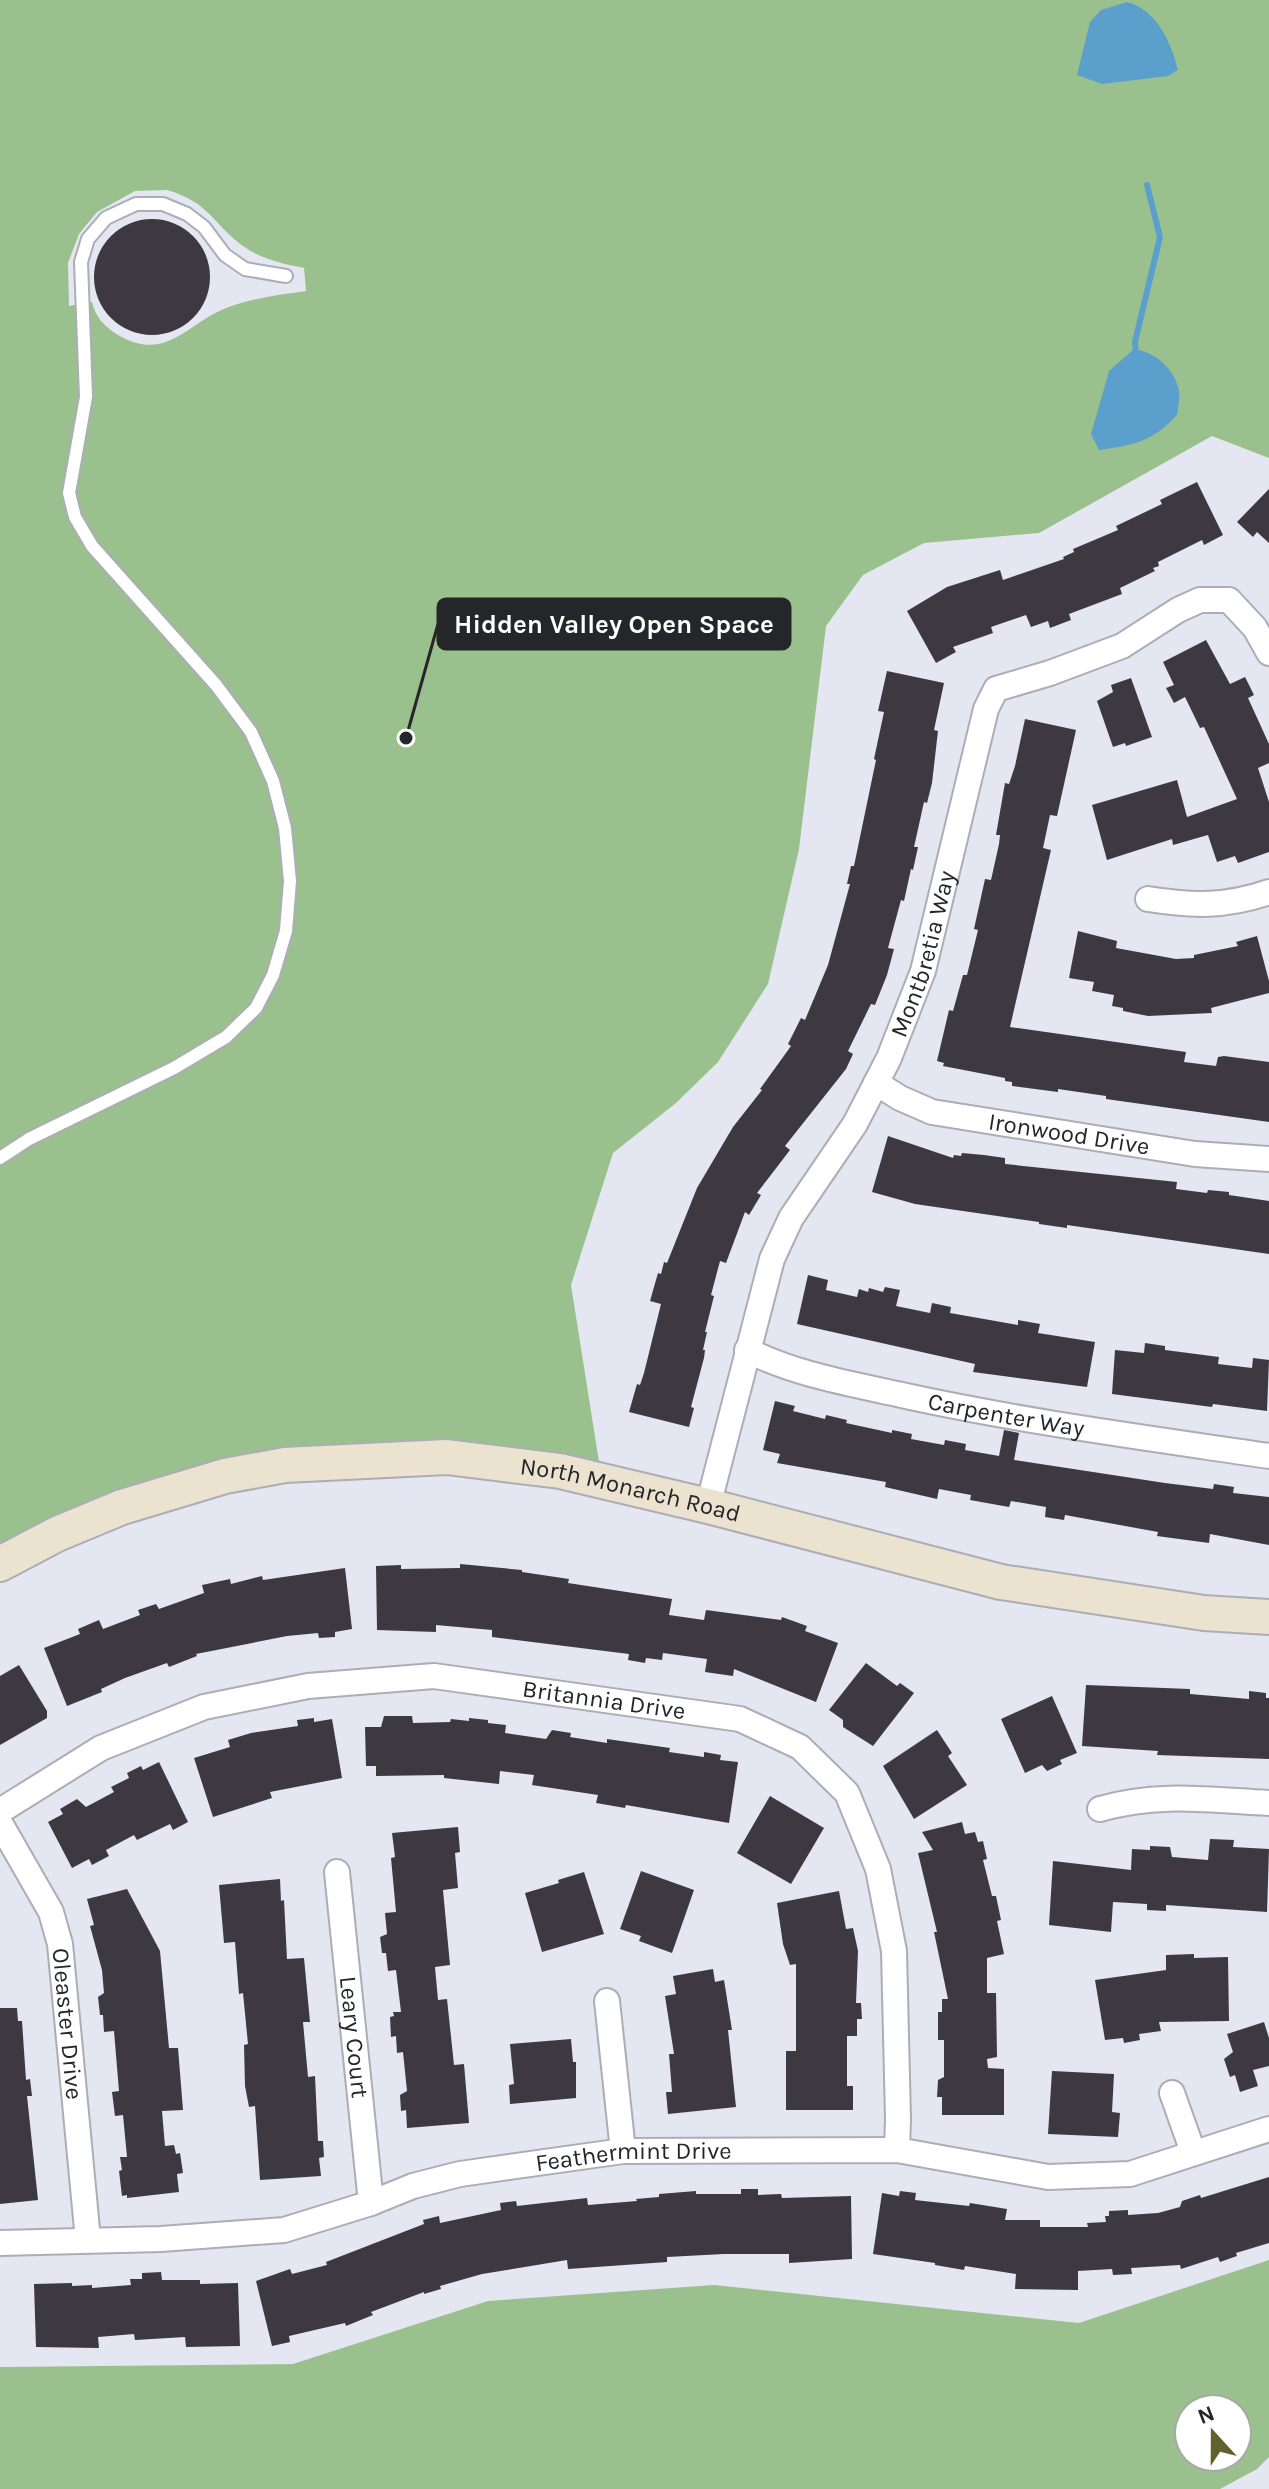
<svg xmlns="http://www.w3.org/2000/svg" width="1269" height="2489" viewBox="0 0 1269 2489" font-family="Karla,sans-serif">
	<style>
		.green { fill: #9ac18d; fill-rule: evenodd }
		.water { fill: #5b9fcc }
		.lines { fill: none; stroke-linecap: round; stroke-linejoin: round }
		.stream { stroke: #5b9fcc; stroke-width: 6 }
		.building { fill: #3e3941 }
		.lane-casing { stroke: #abadb7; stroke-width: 16 }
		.street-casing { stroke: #abadb7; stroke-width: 28 }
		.secondary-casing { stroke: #abadb7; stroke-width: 38 }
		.lane { stroke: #fff; stroke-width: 12 }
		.street { stroke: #fff; stroke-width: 24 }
		.secondary { stroke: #ebe2cf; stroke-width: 34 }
		.labels { text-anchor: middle; stroke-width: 8; stroke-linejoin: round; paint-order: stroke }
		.street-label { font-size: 24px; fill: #25262a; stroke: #fff }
		.leader { fill: none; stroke: #25262a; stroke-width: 3 }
		.callout-dot { fill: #25262a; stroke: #fff; stroke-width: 3 }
		.callout { fill: #25262a; stroke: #25262a; stroke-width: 3 }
		.callout-label { font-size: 26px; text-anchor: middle; font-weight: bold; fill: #fff }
	</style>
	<rect width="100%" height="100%" fill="#e4e6f1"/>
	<!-- green -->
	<path class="green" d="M0,0H1269V458L1212,436L1039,533L924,543L863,575L826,626L799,849L768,984L718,1062L676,1103L613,1153L571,1285L602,1481L285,1465L0,1564ZM167,190C209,202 213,224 243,246C261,259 283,264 304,268L306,291C278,295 253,298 226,308C186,324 166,363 118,335C104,326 96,318 92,302L69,306L68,263L79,234L97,212L135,191Z
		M1269,2260V2457L1257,2469L1220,2489H0V2367L293,2364L488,2301L714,2285L1079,2323ZM1189,2409H1237V2457H1189Z"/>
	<!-- water -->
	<path class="water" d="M1127,2C1157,10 1171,42 1178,70L1168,76L1102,84L1077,75L1090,22L1101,10Z
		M1134,349C1155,352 1174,368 1179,390C1180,397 1178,408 1177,415C1152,442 1134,445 1099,450L1091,434L1109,371Z"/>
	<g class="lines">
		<!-- stream -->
		<path class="stream" d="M1136,357L1135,342L1160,237L1147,185"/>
	</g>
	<!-- building -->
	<path class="building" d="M94 277a58 58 0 1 1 116 0a58 58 0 1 1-116 0Z
		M1197,482L1223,535L1204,545L1202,540L1158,562L1159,566L1153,568L1155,571L1120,588L1122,594L1069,614L1071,620L1050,628L1048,621L1031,627L1026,615L991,627L993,633L953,647L956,652L936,663L907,611L947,587L1000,570L1003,580L1064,559L1063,557L1074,552L1073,549L1118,530L1116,526L1162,504L1160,500Z
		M1269,489V543L1257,532L1253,537L1237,522Z
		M1206,640L1230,684L1245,677L1254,695L1248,698L1269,744V763L1258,768L1269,802V852L1238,863L1235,856L1217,862L1208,835L1173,845L1172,839L1107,860L1092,805L1177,780L1187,817L1237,799L1204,727L1200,728L1185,697L1174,703L1166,688L1174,685L1163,662Z
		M887,671L944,683L934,730L938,731L932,783L927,803L924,802L914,847H918L913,870L911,869L904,901L901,900L888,948L894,949L887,975L875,1005L871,1004L848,1051L853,1054L846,1069L785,1146L790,1150L757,1193L761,1195L749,1215L745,1212L726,1263L720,1261L711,1295L714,1296L705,1332H707L703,1350H705L704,1358L691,1407L694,1408L689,1427L629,1412L637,1384L640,1385L644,1373L661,1304L650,1301L658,1273L661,1274L664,1262L667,1263L697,1188L733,1127L762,1090L760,1089L791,1046L788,1044L801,1018L805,1020L828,965L850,884H847L851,866H854L876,760L874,759L884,712L878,711Z
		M1131,678L1152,737L1126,746L1125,743L1113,747L1097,701L1113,692L1111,685Z
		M1025,719L1076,730L1057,816L1050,815L1043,848L1051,850L1010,1027L1186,1052L1184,1062L1216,1066L1218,1057L1224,1056L1269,1062V1122L1106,1099V1096L1058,1089V1092L1012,1086V1082L1005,1081V1078L943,1066L944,1063L937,1061L949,1010L953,1011L963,975H967L978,930L974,929L985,879L991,880L999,844L1000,835H996L1005,783L1009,784L1015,766Z
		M1078,931L1117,941L1116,948L1176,959L1194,958V955L1238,946L1236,942L1257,936L1269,981V993L1211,1008L1212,1013L1148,1016L1123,1011V1008L1112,1006L1114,995L1092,991L1094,982L1069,978Z
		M888,1136L953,1158L954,1155L961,1156L962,1153L984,1155L1005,1158V1164L1177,1182L1176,1189L1207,1193L1208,1190L1229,1192V1195L1269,1201V1254L1067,1225V1228L1039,1224V1222L915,1204L872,1192Z
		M808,1275L828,1280L826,1290L857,1297L859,1289L868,1292L869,1288L883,1292L885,1287L900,1290L896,1306L930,1313L932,1303L951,1307L950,1313L1018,1325V1320L1040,1324L1038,1333L1095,1342L1087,1387L973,1372L975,1364L797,1324Z
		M1145,1343L1165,1346V1350L1219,1357L1218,1364L1252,1368L1253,1358L1269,1360L1267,1411L1213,1404L1212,1407L1112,1394L1115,1350L1144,1353Z
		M775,1401L795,1406L793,1411L825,1419L826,1415L847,1420L846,1423L892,1433V1430L912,1434L911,1439L944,1445L945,1440L966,1444L965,1450L999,1456L1004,1430L1019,1433L1014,1460L1165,1483L1213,1489L1214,1484L1234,1487L1233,1493L1269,1497V1545L1210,1534L1209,1543L1157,1536L1158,1532L1065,1515L1064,1520L1045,1517L1046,1507L1011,1501L1009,1507L970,1500L971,1495L939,1489L937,1499L885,1487L886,1482L777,1463L780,1454L763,1450Z
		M460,1564L522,1570V1572L569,1579L568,1583L672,1599L669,1615L704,1620L706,1610L781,1620L782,1617L807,1626L805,1631L838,1643L816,1702L734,1669L733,1676L705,1672L707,1659L663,1653L662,1660L646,1658L645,1663L628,1660L629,1654L492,1637V1630L436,1625V1632L377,1630L376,1566L401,1565V1569L460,1568Z
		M345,1568L352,1629L335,1632V1637L319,1638L318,1633L287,1636L196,1654L197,1656L169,1667L167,1663L125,1678L101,1689L102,1692L67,1706L44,1648L80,1634L78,1629L99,1620L103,1629L140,1615L138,1610L156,1604L159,1609L204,1593L202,1585L230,1579L231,1584L262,1576L263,1580Z
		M866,1663L897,1686L900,1683L914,1693L873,1746L843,1727V1720L829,1710Z
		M19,1665L47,1711V1718L0,1745V1676Z
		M1086,1685L1190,1689V1694L1249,1699V1691L1266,1693V1698H1269V1759L1157,1755L1158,1751L1082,1746Z
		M1052,1696L1077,1753L1060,1760L1062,1764L1047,1771L1042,1765L1025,1773L1001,1719Z
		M384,1716H412L413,1723L450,1722L451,1719L469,1721V1718L488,1720V1723L506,1725L505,1733L546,1739L552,1730L571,1733L570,1737L607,1743V1739L670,1748L669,1752L704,1757V1752L721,1755L720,1760L738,1762L729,1823L626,1805L625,1808L596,1803L598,1795L532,1785L534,1775L500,1771L499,1784L444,1778V1775L376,1776V1766H366L365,1727H381Z
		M314,1718V1722L332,1719L342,1778L270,1792L272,1798L213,1817L194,1758L230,1747L228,1740L251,1733L298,1726L297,1720Z
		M937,1730L952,1753L948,1756L967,1785L914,1819L883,1766Z
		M159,1762L188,1822L173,1830L170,1824L137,1840L134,1835L106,1850L109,1856L92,1865L89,1859L72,1868L48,1822L63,1814L60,1809L77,1799L86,1807L114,1792L111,1787L129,1778L127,1773L141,1766L143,1770Z
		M770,1796L824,1828L791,1884L737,1853Z
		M962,1822L965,1834L975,1832L978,1842L983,1841L987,1859L983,1860L992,1896H996L1001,1920L997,1921L1004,1954L987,1958V1993H996L997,2057L987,2059L988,2068L1004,2069V2115H942V2097H937L938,2080L944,2077V2040H938V2012H942V1999H948L934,1932H937L918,1853L933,1850L922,1832Z
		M458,1827L460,1852L455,1853L458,1888L443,1890L450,1965L435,1967L438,2000L447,1999L454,2065L464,2064L469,2123L407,2128L406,2110L401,2111L400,2095L407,2091L403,2052L397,2053L396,2036L391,2037L390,2017L394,2016L393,2012H401L396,1970L388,1971L386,1953H382L380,1937L387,1934L385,1913L396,1912L391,1858L395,1857L392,1833Z
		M1210,1839L1234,1840L1233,1847L1269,1849L1267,1912L1166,1905V1911L1147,1910V1904L1113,1902L1111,1932L1049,1925L1053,1861L1131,1870L1132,1849L1150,1850V1846L1170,1847L1172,1857L1208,1860Z
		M641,1871L694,1890L672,1953L639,1941L641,1936L620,1929Z
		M584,1872L604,1934L542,1952L525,1893L559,1883L558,1880Z
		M280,1879L281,1901L284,1900L287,1959L304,1958L310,2022H303L308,2077L315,2076L318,2141H323L324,2157L319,2158L321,2176L260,2180L255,2106L249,2107L245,2086L244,2045L248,2044L243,1993L239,1994L235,1942L224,1943L219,1885Z
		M127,1889L160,1951L169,2048H178L183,2110L162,2111L165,2146L174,2145L176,2154L180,2153L183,2173L177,2174L179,2192L127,2198V2195L122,2196L119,2171L122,2170L120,2157H127L123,2115L115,2116L112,2092L119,2091L114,2031L104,2032L103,2015H100L98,1997L104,1993L102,1970L90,1926L94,1925L87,1899Z
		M839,1891L846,1929L853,1928L858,1951L856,2003H861L862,2019H857V2036H847V2086H853V2110H786V2051H796V1964L790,1965L783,1944L777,1903Z
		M1194,1954V1958L1228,1957L1229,2021L1159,2022L1161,2031L1139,2034L1140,2040L1124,2043L1123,2038L1105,2040L1095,1980L1166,1970V1955Z
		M713,1969L715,1982L724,1980L732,2030H728L736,2107L668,2114L666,2092H672L669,2054H674L665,1996L676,1994L673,1976Z
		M0,2008H17L18,2021H22L26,2080L30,2079L32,2096H27L38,2200L0,2204Z
		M1264,2022L1269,2038V2066L1253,2070L1258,2086L1240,2092L1235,2075L1230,2077L1224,2059L1233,2052L1227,2034Z
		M571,2039L573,2062H576V2098L510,2104L509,2085L514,2084L510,2044Z
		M1052,2071L1114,2074L1112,2112L1120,2113L1118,2137L1048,2134Z
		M1269,2177V2243L1236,2253L1237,2256L1220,2262L1218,2257L1181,2269L1180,2265L1131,2268L1132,2274L1113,2275L1112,2269L1078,2271V2290L1015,2289L1016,2274L965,2266L964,2270L935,2265V2263L873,2254L882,2193L899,2196L900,2191L916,2193L915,2200L969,2206L970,2203L1007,2209L1005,2220H1040V2227H1088L1087,2223L1106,2222L1105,2216H1109V2211L1128,2210V2215L1158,2213L1180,2207L1182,2201L1200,2195L1201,2198Z
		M741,2189H758V2195L781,2194L782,2198L851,2196L852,2259L789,2263V2254H724L667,2257V2262L568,2269L567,2260L482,2274L440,2286L441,2289L424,2294V2292L371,2312L373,2315L346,2326L345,2323L289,2336L290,2342L272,2346L256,2281L290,2269L292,2274L327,2265L326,2262L424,2224L423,2220L439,2216L440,2223L501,2210L500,2203L516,2201L517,2206L587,2198L588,2205L637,2201L636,2199L659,2197V2194L696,2191V2194H741Z
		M161,2272L162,2280H200V2284L238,2283L240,2346L186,2347L185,2337L135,2340L134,2334L98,2337L99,2348L36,2347L34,2284L72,2283V2286L92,2285V2288L131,2285L130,2279H142V2273Z"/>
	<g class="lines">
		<!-- lane casing -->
		<g class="lane-casing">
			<path id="lane" d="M0,1158L29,1139L174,1068L226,1037L256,1008L273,975L286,931L290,881L285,828L273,781L251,732L216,685L92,546L75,517L69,493L86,397L81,262L88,239L106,218L136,204H163L187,214L204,227L225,255L245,269L286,276"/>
		</g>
		<!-- street casing -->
		<g class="street-casing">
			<g id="street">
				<path d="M1148,899C1192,906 1226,907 1269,892"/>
				<path id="s1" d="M876,1083L900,1098L932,1112L1195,1154L1269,1159"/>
				<path id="s2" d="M747,1350C796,1375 853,1384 906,1396C1026,1422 1147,1438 1269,1456"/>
				<path id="s3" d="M708,1506L772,1259L791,1218L855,1124L889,1058L923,971L986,709L996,689L1050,673L1122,646L1178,610L1200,600H1229L1255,628L1269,653"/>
				<path d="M1100,1809C1158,1792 1209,1800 1269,1803"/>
				<path id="s4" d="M0,1811L101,1748L204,1707L308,1686L434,1676L740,1719L800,1747L847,1793L878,1869L894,1951L898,2119L897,2150"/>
				<path id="s5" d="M0,1823L51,1912L60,1944L88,2240"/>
				<path id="s6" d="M337,1872L371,2203"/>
				<path d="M607,2001L623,2151"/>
				<path d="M1172,2093L1193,2152"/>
				<path id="s7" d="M0,2243L161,2239L284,2230L371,2203L413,2186L460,2174L623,2151L897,2150L1048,2177L1130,2174L1269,2129"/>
			</g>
		</g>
		<!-- secondary casing -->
		<g class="secondary-casing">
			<g id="secondary">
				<path id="s8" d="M0,1564L57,1534L122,1507L225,1476L285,1465L447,1457L560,1471L708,1506L1001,1582L1204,1613L1269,1617"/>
			</g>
		</g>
		<!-- lane -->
		<use href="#lane" class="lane"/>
		<!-- street -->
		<use href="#street" class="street"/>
		<!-- secondary -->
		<use href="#secondary" class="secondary"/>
	</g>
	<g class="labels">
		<!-- street labels -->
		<g class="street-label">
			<text dy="8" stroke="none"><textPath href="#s3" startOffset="598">Montbretia Way</textPath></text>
			<text dy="8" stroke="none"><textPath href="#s1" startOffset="202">Ironwood Drive</textPath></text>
			<text dy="8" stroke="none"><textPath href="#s2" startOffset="268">Carpenter Way</textPath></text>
			<text dy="8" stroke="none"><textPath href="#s8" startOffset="652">North Monarch Road</textPath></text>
			<text dy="8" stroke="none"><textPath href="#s4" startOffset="634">Britannia Drive</textPath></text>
			<text dy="8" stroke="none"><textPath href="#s5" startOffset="216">Oleaster Drive</textPath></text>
			<text dy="8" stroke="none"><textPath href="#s6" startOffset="166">Leary Court</textPath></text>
			<text dy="8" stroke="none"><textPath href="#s7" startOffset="644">Feathermint Drive</textPath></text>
		</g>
	</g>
	<!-- callouts -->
	<path class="leader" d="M406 738L438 624"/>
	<circle class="callout-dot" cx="406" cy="738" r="8"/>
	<rect class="callout" x="438" y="599" width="352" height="50" rx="8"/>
	<g class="callout-label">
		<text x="614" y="633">Hidden Valley Open Space</text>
	</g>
	<!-- north arrow -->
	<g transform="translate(1213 2433) rotate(339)"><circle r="38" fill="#ffffff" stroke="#a8a8aa" stroke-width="2"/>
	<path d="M0-6L14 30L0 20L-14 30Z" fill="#61612e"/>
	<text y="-12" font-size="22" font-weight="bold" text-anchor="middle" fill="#25262a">N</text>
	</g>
</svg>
